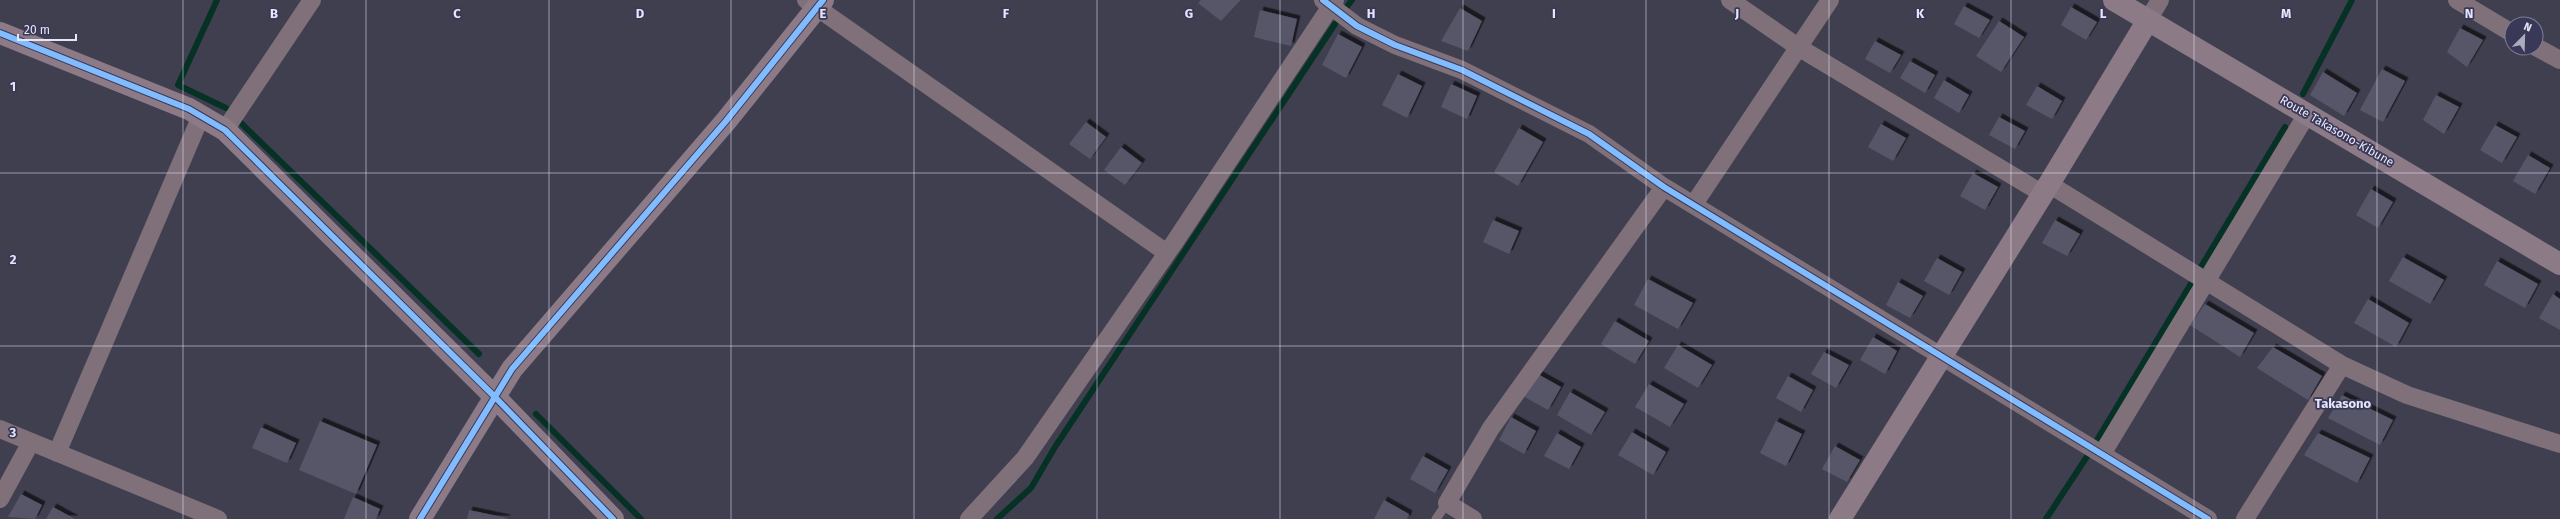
<svg xmlns="http://www.w3.org/2000/svg" width="2560" height="519" viewBox="0 0 2560 519" font-family="'Fira Sans',sans-serif">
	<style>
		.lines { fill: none; stroke-linecap: round; stroke-linejoin: round }
		.stream { stroke: #063125; stroke-width: 6 }
		.building { fill: #575668; filter: url(#shadow) }
		.lane { stroke: #7f707a; stroke-width: 9 }
		.street { stroke: #7f707a; stroke-width: 18 }
		.secondary { stroke: #8c7b87; stroke-width: 22 }
		.cycleway-casing { stroke: #3a3857; stroke-width: 8 }
		.cycleway { stroke: #80bcff; stroke-width: 6 }
		.grid { fill: none; stroke: #e6e6f9; stroke-width: 1; stroke-opacity: 0.55 }
		.labels { text-anchor: middle; stroke-width: 3.5; stroke-linejoin: round; paint-order: stroke }
		.street-label { font-size: 12px; fill: #e6e6f9; stroke: #3a3857 }
		.neighbourhood-label { font-size: 13px; font-weight: bold; fill: #e6e6f9; stroke: #3a3857 }
		.grid-label { font-size: 13px; text-anchor: middle; font-weight: bold; fill: #e6e6f9; stroke: #3a3857; stroke-width: 3.5; stroke-linejoin: round; paint-order: stroke }
	</style>
	<defs>
		<filter id="shadow"><feDropShadow dx="3.5" dy="-3.5" stdDeviation="0" flood-color="#0009"/></filter>
	</defs>
	<rect width="100%" height="100%" fill="#403f50"/>
	<g class="lines">
		<!-- stream -->
		<path class="stream" d="M217,0L178,85L226,108
			M1346,8L1352,0
			M2303,94L2352,0
			M241,123L479,354
			M536,414L641,519
			M997,519L1031,488L1055,447L1335,24
			M2046,519L2088,455L2285,127"/>
	</g>
	<!-- building -->
	<path class="building" d="M1201,0H1241L1221,21L1198,3Z
		M1964,6L1990,20L1979,38L1954,24Z
		M2071,7L2097,22L2086,40L2061,25Z
		M1460,8L1482,21L1468,51L1441,41Z
		M1260,10L1297,19L1291,46L1254,37Z
		M1999,21L2024,37L2001,72L1976,56Z
		M2460,28L2483,40L2467,67L2447,52Z
		M1338,34L1362,47L1346,78L1322,65Z
		M1875,41L1901,55L1890,73L1865,59Z
		M1910,61L1935,75L1925,93L1900,78Z
		M2382,69L2405,81L2383,122L2360,110Z
		M2323,72L2357,93L2344,116L2310,95Z
		M1398,74L1422,86L1407,118L1382,105Z
		M1944,80L1969,95L1959,113L1934,98Z
		M1451,84L1477,96L1467,119L1441,107Z
		M2037,86L2062,101L2052,119L2026,105Z
		M2436,95L2459,107L2444,134L2423,120Z
		M1999,117L2025,131L2015,149L1989,135Z
		M1086,122L1106,137L1090,159L1069,144Z
		M1881,124L1906,138L1893,161L1868,147Z
		M2495,125L2517,137L2502,163L2480,150Z
		M1519,128L1543,142L1518,186L1494,172Z
		M1121,147L1142,163L1125,185L1104,170Z
		M2528,155L2550,168L2535,194L2513,181Z
		M1973,173L1998,187L1985,210L1960,196Z
		M2371,189L2393,202L2378,228L2356,215Z
		M1493,220L1519,231L1509,254L1483,242Z
		M2055,220L2080,234L2067,256L2042,243Z
		M2403,257L2444,280L2430,304L2389,281Z
		M1937,258L1962,272L1949,295L1924,281Z
		M2497,261L2538,284L2525,308L2484,285Z
		M1648,279L1693,303L1678,329L1634,305Z
		M1898,282L1923,296L1910,318L1886,305Z
		M2553,294L2560,299V330L2539,318Z
		M2368,299L2409,323L2396,347L2354,323Z
		M2205,304L2254,333L2240,357L2190,325Z
		M1615,321L1649,341L1635,364L1601,344Z
		M1873,337L1897,351L1885,374L1860,360Z
		M1678,345L1712,365L1698,388L1664,368Z
		M2273,347L2322,376L2308,400L2257,368Z
		M1824,352L1849,365L1836,388L1811,374Z
		M1536,373L1561,387L1548,410L1523,396Z
		M1788,376L1813,390L1801,412L1776,398Z
		M1649,384L1684,404L1670,427L1635,407Z
		M1570,392L1605,412L1591,435L1557,415Z
		M2342,395L2393,420L2380,445L2328,418Z
		M1511,417L1536,431L1524,454L1499,440Z
		M320,421L377,445L356,494L299,470Z
		M1776,421L1802,434L1786,466L1760,453Z
		M261,427L296,443L287,463L252,448Z
		M1632,432L1666,452L1653,475L1618,455Z
		M1557,433L1581,447L1569,469L1544,456Z
		M2318,433L2370,458L2357,483L2304,455Z
		M1835,446L1860,460L1847,482L1822,469Z
		M1423,456L1448,470L1435,493L1410,479Z
		M21,494L42,505L35,519L8,517Z
		M353,497L380,509L376,519H344Z
		M1384,500L1409,514L1407,519H1374Z
		M53,507L75,519H46Z
		M469,510L507,518V519H467Z"/>
	<g class="lines">
		<!-- lane -->
		<path class="lane" d="M1436,519L1447,503"/>
		<!-- street -->
		<path class="street" d="M806,0L1167,253
			M1323,0L1357,26L1395,45L1462,70L1589,134L1664,187L2208,519
			M1730,0L1798,47L2043,194
			M2457,0L2512,33
			M2148,20L2160,0
			M2536,47L2560,60
			M225,130L312,0
			M2049,184L2342,365L2407,395L2560,444
			M1694,204L1830,0
			M0,429L218,519
			M57,453L201,116
			M2102,454L2307,114
			M0,499L31,442
			M969,519L1025,458L1174,243L1335,0
			M1473,519L1447,503L1491,428L1664,187
			M2245,519L2342,365"/>
		<!-- secondary -->
		<path class="secondary" d="M2114,0L2560,264
			M0,33L189,109L225,130L494,396L613,519
			M420,519L512,369L726,121L823,0
			M1840,519L2049,184L2148,20"/>
		<!-- cycleway casing -->
		<g class="cycleway-casing">
			<path id="cycleway" d="M1323,0L1357,26L1395,45L1462,70L1589,134L1664,187L2208,519
				M0,33L189,109L225,130L494,396L613,519
				M420,519L512,369L726,121L823,0"/>
		</g>
		<!-- cycleway -->
		<use href="#cycleway" class="cycleway"/>
	</g>
	<!-- grid -->
	<path class="grid" d="M183,0V519M366,0V519M549,0V519M731,0V519M914,0V519M1097,0V519M1280,0V519M1463,0V519M1646,0V519M1829,0V519M2011,0V519M2194,0V519M2377,0V519M0,173H2560M0,346H2560"/>
	<g class="labels">
		<!-- street labels -->
		<g class="street-label">
			<text transform="translate(2337 131) rotate(30)" y="4">Route Takasono-Kibune</text>
		</g>
		<!-- neighbourhood labels -->
		<g class="neighbourhood-label">
			<text x="2343" y="408">Takasono</text>
		</g>
	</g>
	<g class="grid-label">
		<text x="274" y="18">B</text>
		<text x="457" y="18">C</text>
		<text x="640" y="18">D</text>
		<text x="823" y="18">E</text>
		<text x="1006" y="18">F</text>
		<text x="1189" y="18">G</text>
		<text x="1371" y="18">H</text>
		<text x="1554" y="18">I</text>
		<text x="1737" y="18">J</text>
		<text x="1920" y="18">K</text>
		<text x="2103" y="18">L</text>
		<text x="2286" y="18">M</text>
		<text x="2469" y="18">N</text>
		<text x="13" y="91">1</text>
		<text x="13" y="264">2</text>
		<text x="13" y="437">3</text>
	</g>
	<!-- north arrow -->
	<g transform="translate(2524 36) rotate(23)"><circle r="19" fill="#3a3857" stroke="#7f7e98"/>
	<path d="M0-3L7 15L0 10L-7 15Z" fill="#acacbe"/>
	<text y="-6" font-size="11" font-weight="bold" text-anchor="middle" fill="#e6e6f9">N</text>
	</g>
	<!-- scale -->
	<path d="M18 34v6h58v-6" fill="none" stroke="#e6e6f9" stroke-width="2"/>
	<text x="24" y="34" font-size="12" fill="#e6e6f9" stroke="#3a3857" stroke-width="3" paint-order="stroke">20 m</text>
</svg>
